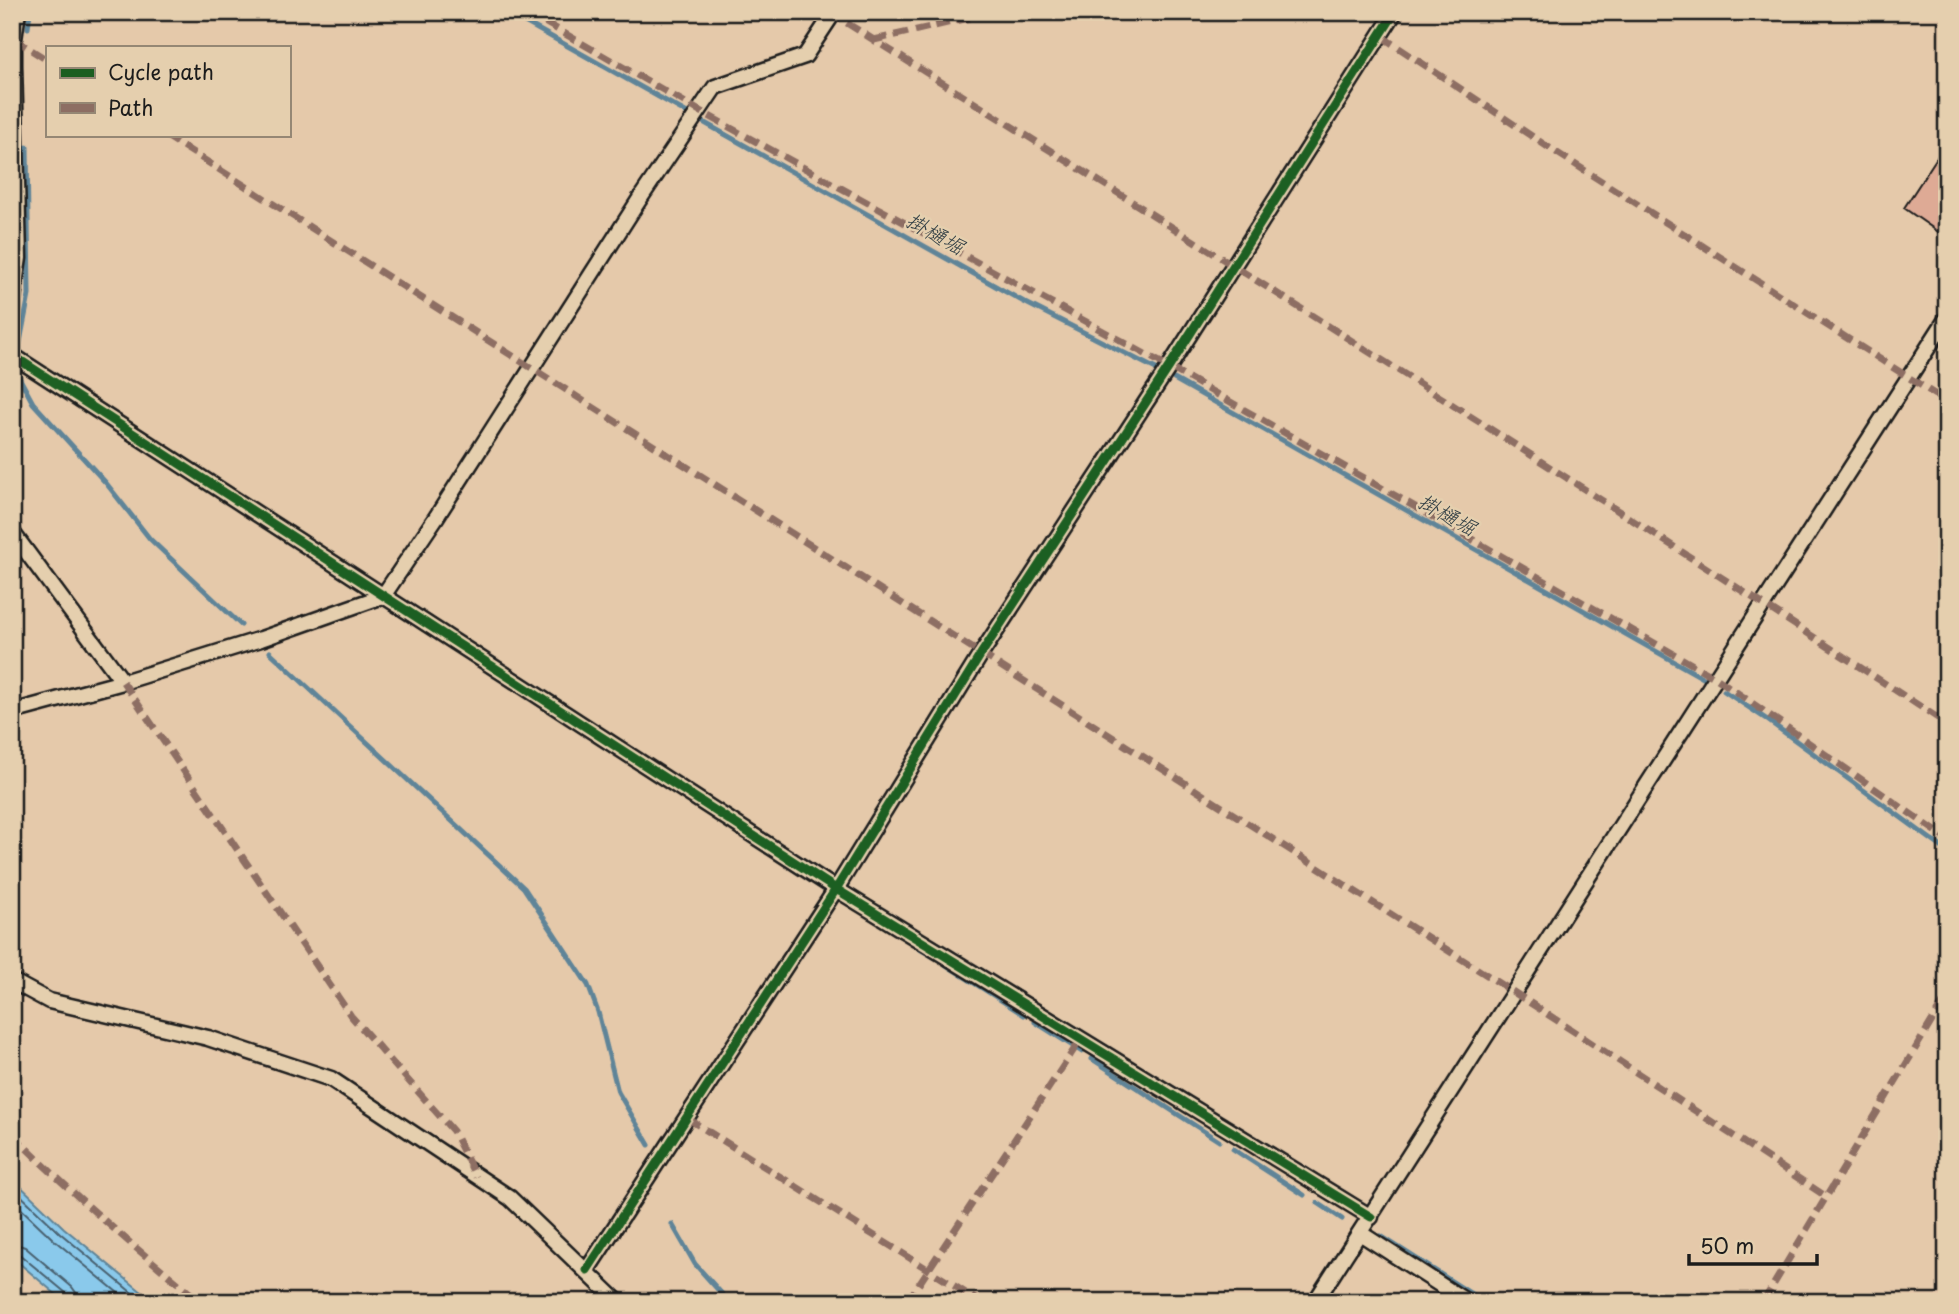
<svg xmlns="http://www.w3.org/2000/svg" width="1959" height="1314" viewBox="0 0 1959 1314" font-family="'Playpen Sans','Klee One',sans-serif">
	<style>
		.water { fill: #8ac9eb; stroke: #5e8498; stroke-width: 2 }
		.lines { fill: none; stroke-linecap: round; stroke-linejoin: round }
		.shore { stroke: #48616f; stroke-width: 2 }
		.stream { stroke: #5e8498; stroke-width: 5 }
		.building { fill: #deaa95; stroke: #1c1c1c; stroke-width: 2 }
		.street-casing { stroke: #1c1c1c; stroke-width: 19 }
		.path { stroke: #1c1c1c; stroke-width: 2.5; stroke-dasharray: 5 5; stroke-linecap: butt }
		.street { stroke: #e5cfae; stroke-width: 14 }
		.quiet { stroke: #8d6e63; stroke-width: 7; stroke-dasharray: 14 7; stroke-linecap: butt }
		.cycleway-casing { stroke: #e5cfae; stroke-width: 13 }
		.cycleway { stroke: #1b5e20; stroke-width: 9 }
		.labels { text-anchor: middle; stroke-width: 5; stroke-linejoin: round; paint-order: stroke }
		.water-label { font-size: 21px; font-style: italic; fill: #323f45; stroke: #e5cfae }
	</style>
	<rect width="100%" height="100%" fill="#e5c9aa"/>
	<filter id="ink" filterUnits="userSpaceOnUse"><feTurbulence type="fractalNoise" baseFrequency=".0143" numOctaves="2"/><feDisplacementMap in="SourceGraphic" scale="14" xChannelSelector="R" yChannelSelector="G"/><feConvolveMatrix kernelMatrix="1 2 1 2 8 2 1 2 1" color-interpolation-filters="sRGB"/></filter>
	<g filter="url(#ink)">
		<!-- water -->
		<path class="water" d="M12,1178L64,1228L154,1302H65L12,1257Z"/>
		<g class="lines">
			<!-- shore -->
			<path class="shore" d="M12,1187L60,1233L143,1302
				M12,1200L54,1240L129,1302
				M12,1243L25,1247L72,1287L77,1294L78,1302
				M12,1252L19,1254L66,1293L69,1302"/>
			<!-- stream -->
			<path class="stream" d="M507,12L689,114
				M28,28L30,12
				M703,122L1024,302L1156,369
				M19,347L29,295L27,147
				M14,368L33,403L106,483L150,539L241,625
				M1174,379L1705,679
				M270,652L524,888L588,985L598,1012L618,1092L649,1145
				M1724,691L1766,719L1947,851
				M918,948L934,957
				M946,965L1024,1015
				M1035,1022L1082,1052
				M1092,1059L1219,1141
				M1233,1149L1304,1195
				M1318,1203L1342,1219
				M672,1224L695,1264L729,1302
				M1381,1236L1484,1302"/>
		</g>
		<!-- building -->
		<path class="building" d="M1947,142V238L1904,208Z"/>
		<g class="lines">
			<!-- street casing -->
			<g class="street-casing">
				<path id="street" d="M12,304L19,258L14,64V39L18,12
					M12,355L836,889L1371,1217
					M12,532L123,682
					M12,712L123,682L261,639L383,596L437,516L639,200L715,87L805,56L834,12
					M12,981L49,1001L208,1038L331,1079L510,1198L618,1302
					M1360,1233L1467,1302
					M587,1270L836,889L981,654L1169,367L1395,12
					M1315,1302L1947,318"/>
			</g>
			<!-- path -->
			<path class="path" d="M12,1293L22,1302"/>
			<!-- street -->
			<use href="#street" class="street"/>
			<!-- quiet -->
			<path class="quiet" d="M527,12L698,110L1169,367L1716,678L1947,839
				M829,12C1204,246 1577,482 1947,724
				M1381,36L1548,147L1947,402
				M14,39L47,60
				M874,40L995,12
				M165,135L1515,993L1827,1197
				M123,682L351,1016L453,1131L476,1177
				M687,1118L980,1302
				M12,1134C72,1194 136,1249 201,1302
				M907,1302L1081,1039
				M1763,1302L1947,996"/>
			<!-- cycleway casing -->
			<g class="cycleway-casing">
				<path id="cycleway" d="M12,355L836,889L1371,1217
					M587,1270L836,889L981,654L1169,367L1395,12"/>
			</g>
			<!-- cycleway -->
			<use href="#cycleway" class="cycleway"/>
		</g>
	</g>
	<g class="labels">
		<!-- water labels -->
		<g class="water-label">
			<text transform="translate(935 234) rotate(29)" y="7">掛樋堀</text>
			<text transform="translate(1447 515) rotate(29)" y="7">掛樋堀</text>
		</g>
	</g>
	<!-- margin -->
	<rect width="1959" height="1314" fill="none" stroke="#e5cfae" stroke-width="42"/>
	<rect x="21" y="21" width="1917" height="1272" fill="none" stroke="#1c1c1c" stroke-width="2.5" filter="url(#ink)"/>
	<!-- legend -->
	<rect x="46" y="46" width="245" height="91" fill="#e5cfae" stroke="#958774" stroke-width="2"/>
	<rect x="60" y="68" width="35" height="10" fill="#1b5e20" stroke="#958774" stroke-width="2"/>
	<text x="108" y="80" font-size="21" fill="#1c1c1c">Cycle path</text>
	<rect x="60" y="103" width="35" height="10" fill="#8d6e63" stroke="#958774" stroke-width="2"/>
	<text x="108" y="116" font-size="21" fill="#1c1c1c">Path</text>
	<!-- scale -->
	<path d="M1689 1254v10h128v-10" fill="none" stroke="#1c1c1c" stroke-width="3.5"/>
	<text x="1700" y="1254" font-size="21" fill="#1c1c1c" stroke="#e5cfae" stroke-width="5" paint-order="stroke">50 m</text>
</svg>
